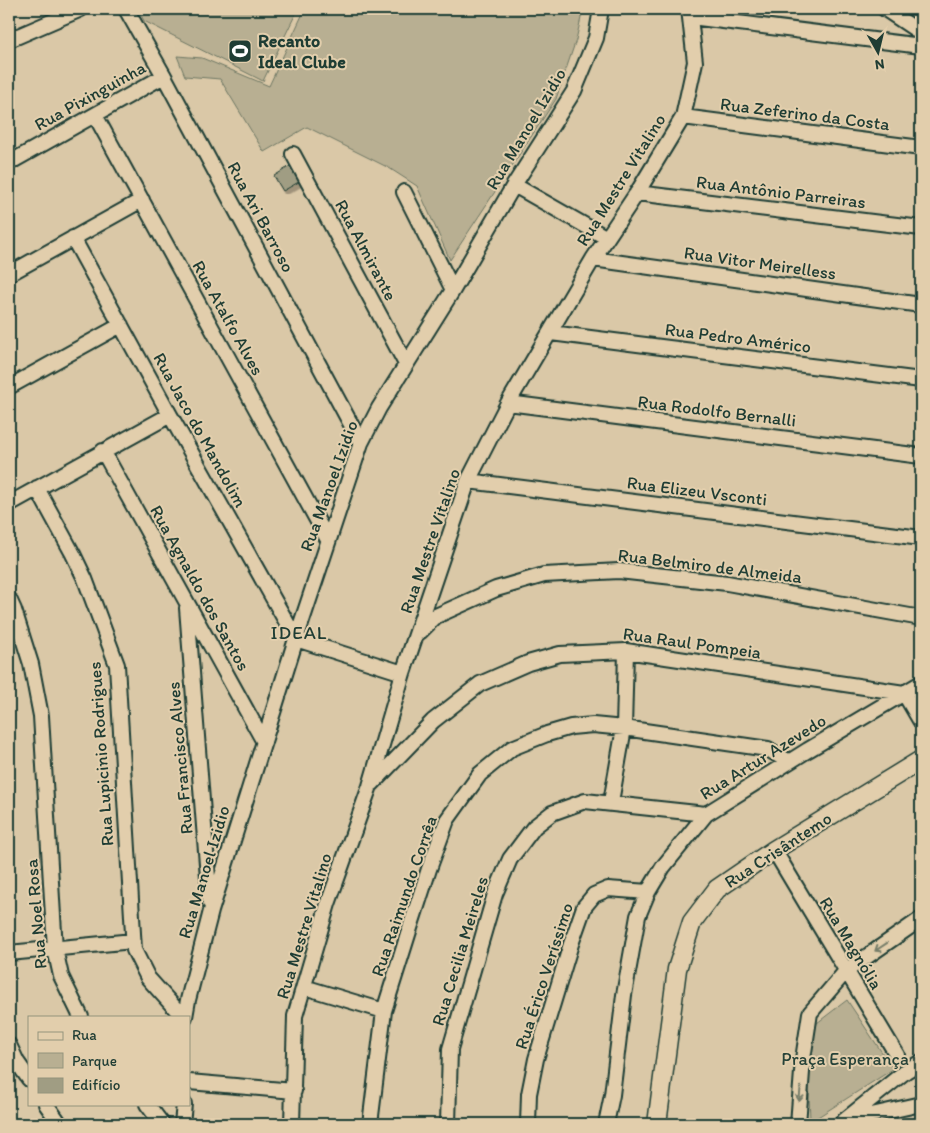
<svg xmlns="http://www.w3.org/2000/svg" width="930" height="1133" viewBox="0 0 930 1133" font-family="Itim,sans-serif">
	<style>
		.green { fill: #b8af92; stroke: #6c7663 }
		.building { fill: #a09d83; stroke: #1f3d34; filter: url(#shadow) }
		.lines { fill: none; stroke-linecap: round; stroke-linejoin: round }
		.minor-casing { stroke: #1f3d34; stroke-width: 18 }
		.major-casing { stroke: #1f3d34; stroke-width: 21 }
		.minor { stroke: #e2ceac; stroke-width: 14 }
		.major { stroke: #e2ceac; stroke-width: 18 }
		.oneway { stroke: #777e6a }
		.labels { text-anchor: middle; stroke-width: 4; stroke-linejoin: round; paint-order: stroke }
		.poi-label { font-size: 18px; font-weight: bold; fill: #1f3d34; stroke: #e2ceac; text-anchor: start }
		.street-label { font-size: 18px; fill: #1f3d34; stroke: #e2ceac }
		.park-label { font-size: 18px; fill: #274339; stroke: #e2ceac }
		.neighbourhood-label { font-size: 19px; letter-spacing: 1px; fill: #1f3d34; stroke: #e2ceac }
	</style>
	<defs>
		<filter id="shadow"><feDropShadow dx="2.5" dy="4.5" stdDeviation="0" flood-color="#0004"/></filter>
	</defs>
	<rect width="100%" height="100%" fill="#dac8a7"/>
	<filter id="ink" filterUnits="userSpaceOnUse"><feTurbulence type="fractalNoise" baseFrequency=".02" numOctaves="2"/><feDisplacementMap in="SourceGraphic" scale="10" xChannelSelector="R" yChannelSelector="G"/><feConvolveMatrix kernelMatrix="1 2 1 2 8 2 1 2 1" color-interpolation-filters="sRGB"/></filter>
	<g filter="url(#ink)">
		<!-- green -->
		<path class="green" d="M138,9H298L263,81L144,21Z
			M305,9H583L576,40L556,99L450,260L417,186L389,168L307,127L264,152L220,79L185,76L177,56L202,58L269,86Z
			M847,1000L893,1069L810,1122L808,1063L817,1023Z"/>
		<!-- building -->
		<path class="building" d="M295,163L304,179L283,191L274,176Z"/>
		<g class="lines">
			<!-- minor casing -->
			<g class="minor-casing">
				<path id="minor" d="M126,9L164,76L361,443
					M885,9L921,33
					M691,17L921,46
					M9,40L81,9
					M95,115L328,540
					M683,117L921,148
					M293,154L406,364
					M9,163L164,76
					M514,185L607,238
					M404,192L453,290
					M637,193L921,228
					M73,238L170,415L296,639L403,673
					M593,259L921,305
					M9,274L142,200
					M551,333L921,380
					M9,387L121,325
					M508,403L921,456
					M103,451L264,742
					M468,481L921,538
					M37,488L73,554L85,579L117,665L134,950L148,978L183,1017
					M9,504L170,415
					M9,599L14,610L31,664L41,716L55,949L61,976L81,1017
					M187,608L210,903
					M420,632L436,616L496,589L544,575L619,571L727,583L921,618
					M372,784L433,721L480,684L528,663L560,654L626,651L904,693L921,722
					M611,802L624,728L626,651
					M774,850L897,1055
					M9,953L133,941
					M304,987L384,1011
					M185,1017L188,1000L211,911L296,639L361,443L379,408L453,290L514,185L574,91L596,38L601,9
					M9,1045L17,1062L29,1079
					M189,1082L294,1091
					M46,1104L60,1124
					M147,1104L162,1124
					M849,1120L921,1104
					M182,1124L184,1104
					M292,1124L295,1016L328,904L370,786L403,673L468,481L508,403L593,259L637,193L683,117L695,62L689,9
					M370,1124L384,1011L410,928L429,869L447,820L480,774L512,748L547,734L571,727L593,725L624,728L768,749L789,762
					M448,1124L450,1049L495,894L510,859L534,827L552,813L585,801L706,814
					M528,1124L529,1094L536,1059L571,944L584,907L594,895L608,889L648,892
					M606,1124L612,1095L624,995L638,916L648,892L663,867L706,814L808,750L921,683
					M798,1124L803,1059L810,1013L846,971L921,919
					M840,1124L906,1071L921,1062"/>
			</g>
			<!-- major casing -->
			<g class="major-casing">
				<path id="major" d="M657,1124L677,969L692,922L717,889L774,850L921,760"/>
			</g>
			<!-- minor -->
			<use href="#minor" class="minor"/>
			<!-- major -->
			<use href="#major" class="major"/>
		</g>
		<!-- one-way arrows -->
		<defs><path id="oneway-shaft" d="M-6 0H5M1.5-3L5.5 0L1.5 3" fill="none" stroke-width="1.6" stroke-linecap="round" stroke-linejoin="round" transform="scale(1.25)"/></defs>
		<g class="oneway">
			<use href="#oneway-shaft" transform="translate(881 947) rotate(146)"/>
			<use href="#oneway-shaft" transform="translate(800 1094) rotate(95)"/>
		</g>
	</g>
	<!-- icons -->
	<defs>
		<g id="stadium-square" transform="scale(1.25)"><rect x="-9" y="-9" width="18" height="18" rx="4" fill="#1f3d34" stroke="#e2ceac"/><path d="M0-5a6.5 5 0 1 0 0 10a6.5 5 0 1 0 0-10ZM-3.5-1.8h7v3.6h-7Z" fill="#fff"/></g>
	</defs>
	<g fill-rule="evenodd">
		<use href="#stadium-square" x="240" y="51"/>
	</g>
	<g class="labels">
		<!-- poi labels -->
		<g class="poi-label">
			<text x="258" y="47">Recanto<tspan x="258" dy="21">Ideal Clube</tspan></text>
		</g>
		<!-- street labels -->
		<g class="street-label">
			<text transform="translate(90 96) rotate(-29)" y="6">Rua Pixinguinha</text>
			<text transform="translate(805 114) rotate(7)" y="6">Rua Zeferino da Costa</text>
			<text transform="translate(526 129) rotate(-59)" y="6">Rua Manoel Izidio</text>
			<text transform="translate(621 180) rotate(-58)" y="6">Rua Mestre Vitalino</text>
			<text transform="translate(781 192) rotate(7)" y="6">Rua Antônio Parreiras</text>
			<text transform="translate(261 217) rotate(62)" y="6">Rua Ari Barroso</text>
			<text transform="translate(366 250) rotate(62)" y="6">Rua Almirante</text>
			<text transform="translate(760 263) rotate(8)" y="6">Rua Vitor Meirelless</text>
			<text transform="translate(228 318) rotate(61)" y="6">Rua Atalfo Alves</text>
			<text transform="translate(738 338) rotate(7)" y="6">Rua Pedro Américo</text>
			<text transform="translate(717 411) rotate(7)" y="6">Rua Rodolfo Bernalli</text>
			<text transform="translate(200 430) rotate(61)" y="6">Rua Jaco do Mandolim</text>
			<text transform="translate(329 486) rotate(-70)" y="6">Rua Manoel Izidio</text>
			<text transform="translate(697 491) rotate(7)" y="6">Rua Elizeu Vsconti</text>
			<text transform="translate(430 541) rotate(-71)" y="6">Rua Mestre Vitalino</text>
			<text transform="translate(710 566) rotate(7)" y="6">Rua Belmiro de Almeida</text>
			<text transform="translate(200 588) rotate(61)" y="6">Rua Agnaldo dos Santos</text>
			<text transform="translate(692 643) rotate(8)" y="6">Rua Raul Pompeia</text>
			<text transform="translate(101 754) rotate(-94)" y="6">Rua Lupicinio Rodrigues</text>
			<text transform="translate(763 757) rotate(-32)" y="6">Rua Artur Azevedo</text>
			<text transform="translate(180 758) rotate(-95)" y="6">Rua Francisco Alves</text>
			<text transform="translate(778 850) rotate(-33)" y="6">Rua Crisântemo</text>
			<text transform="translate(204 872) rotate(-73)" y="6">Rua Manoel Izidio</text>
			<text transform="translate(404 896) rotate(-71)" y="6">Rua Raimundo Corrêa</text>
			<text transform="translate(36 914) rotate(-95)" y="6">Rua Noel Rosa</text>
			<text transform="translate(304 926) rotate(-73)" y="6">Rua Mestre Vitalino</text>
			<text transform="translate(851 943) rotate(59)" y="6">Rua Magnólia</text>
			<text transform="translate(460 951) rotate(-73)" y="6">Rua Cecilia Meireles</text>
			<text transform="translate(544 976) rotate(-72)" y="6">Rua Érico Veríssimo</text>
		</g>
		<!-- park labels -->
		<g class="park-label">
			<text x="845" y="1065">Praça Esperança</text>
		</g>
		<!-- neighbourhood labels -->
		<g class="neighbourhood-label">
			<text x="299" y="639">IDEAL</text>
		</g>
	</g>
	<!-- margin -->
	<rect width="930" height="1133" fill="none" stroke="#e2ceac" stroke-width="30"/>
	<rect x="15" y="15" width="900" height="1103" fill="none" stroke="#1f3d34" stroke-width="2" filter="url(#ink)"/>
	<!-- legend -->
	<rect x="28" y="1016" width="162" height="90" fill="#e2ceac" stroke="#94947c"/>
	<rect x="38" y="1032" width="25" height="8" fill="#e2ceac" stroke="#94947c"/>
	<text x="72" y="1040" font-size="15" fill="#1f3d34">Rua</text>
	<rect x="38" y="1053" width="25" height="15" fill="#b8af92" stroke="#94947c"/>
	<text x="72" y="1066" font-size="15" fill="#1f3d34">Parque</text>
	<rect x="38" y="1078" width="25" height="15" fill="#a09d83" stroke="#94947c"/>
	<text x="72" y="1090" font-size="15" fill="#1f3d34">Edifício</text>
	<!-- north arrow -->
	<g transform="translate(878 52) rotate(172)" stroke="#e2ceac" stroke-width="4" paint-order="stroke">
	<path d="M0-4L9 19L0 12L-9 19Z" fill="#1f3d34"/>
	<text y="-8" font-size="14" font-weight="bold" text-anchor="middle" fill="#1f3d34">N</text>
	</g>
</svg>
